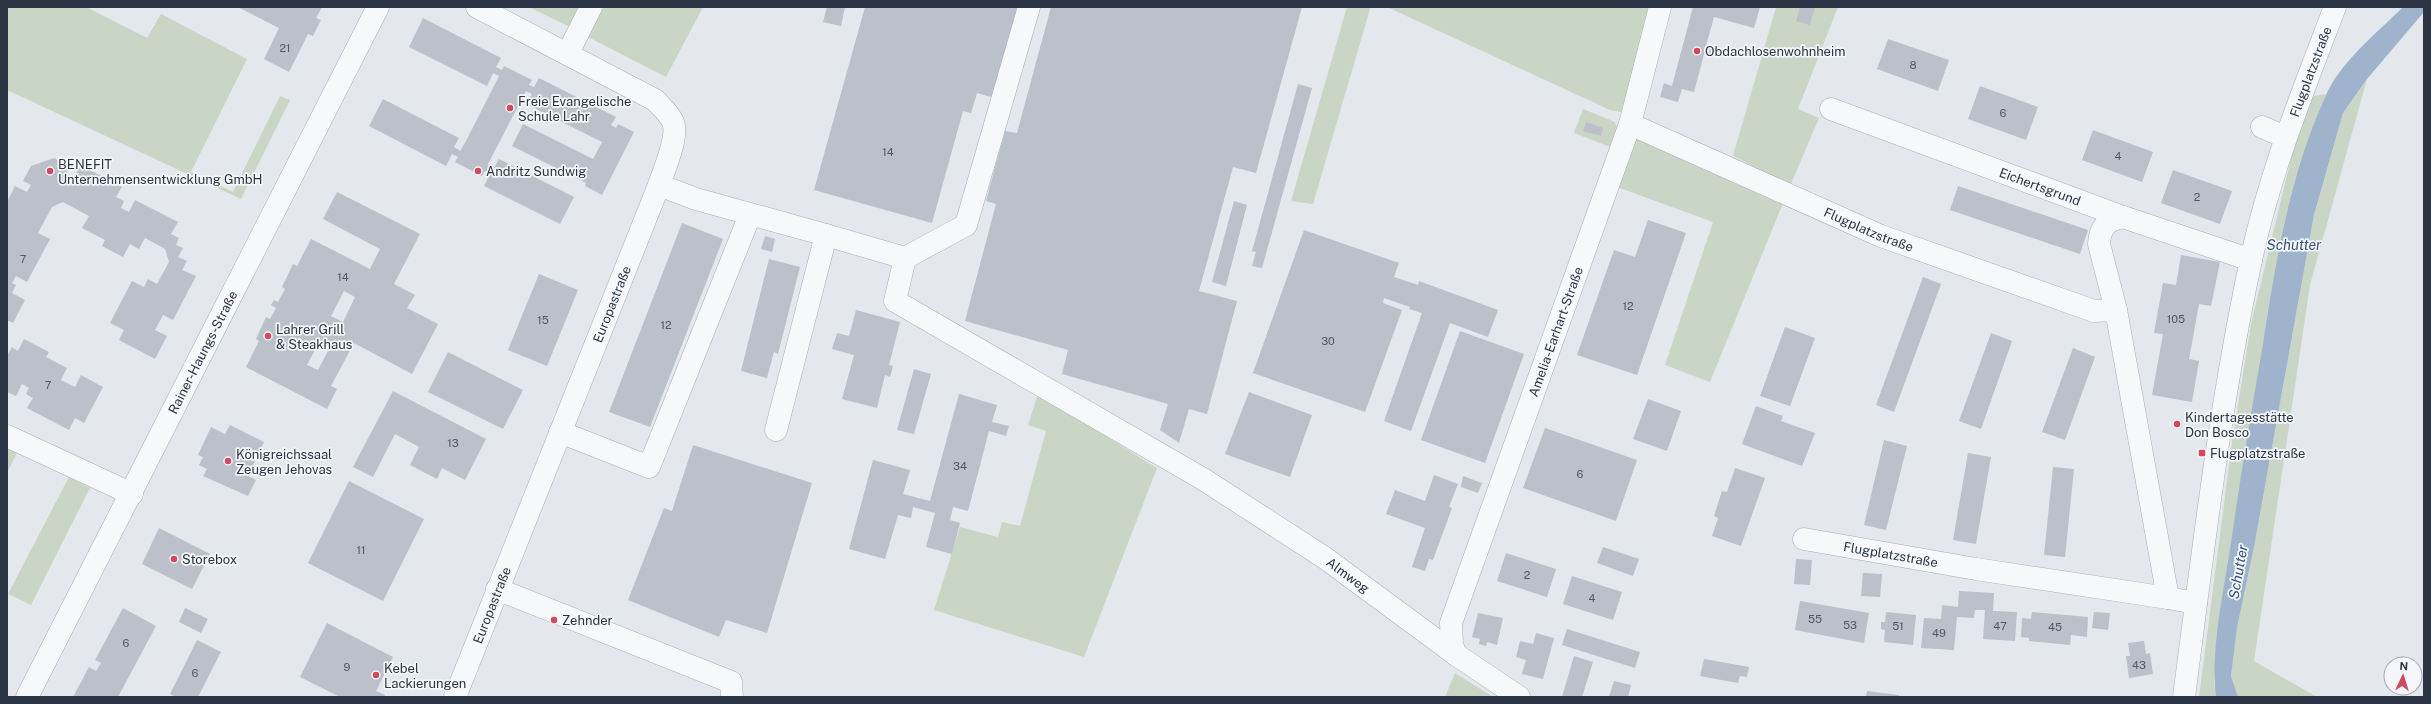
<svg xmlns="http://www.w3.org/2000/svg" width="2431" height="704" viewBox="0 0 2431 704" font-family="'Public Sans',sans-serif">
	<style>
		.green { fill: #c9d6c5 }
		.water { fill: #9fb4cc }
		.building { fill: #bbc0ca; fill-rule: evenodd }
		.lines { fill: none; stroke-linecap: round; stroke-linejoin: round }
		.minor-casing { stroke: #a9aeb7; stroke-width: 23 }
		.minor { stroke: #f7f8fa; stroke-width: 22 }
		.poi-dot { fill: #d1495b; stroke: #f4f6f9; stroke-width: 1.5 }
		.labels { text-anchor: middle; stroke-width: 3.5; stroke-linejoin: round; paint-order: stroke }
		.number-label { font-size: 11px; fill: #4f5766 }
		.poi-label { font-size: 13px; fill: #2b3445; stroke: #f4f6f9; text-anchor: start }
		.street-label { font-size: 13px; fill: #2b3445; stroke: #f4f6f9 }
		.water-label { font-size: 14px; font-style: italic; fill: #34527a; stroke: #f4f6f9 }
	</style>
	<rect width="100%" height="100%" fill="#e4e7ec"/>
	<!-- green -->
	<path class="green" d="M7,7H86L147,38L161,14L247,59L191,172L233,192L280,96L290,100L241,199L7,90Z
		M529,7H581L570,27Z
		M604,7H703L666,77L588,37Z
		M1347,7H1370V9L1313,204L1291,201Z
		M1387,7H1652L1621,112L1610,110Z
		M1776,7H1838L1798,109L1819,118L1791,184L1733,156Z
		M2367,79L2310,285L2254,661L2317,697H2238L2231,676L2237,628L2254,547L2314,215L2343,113Z
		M2326,94L2315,121L2214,681L2216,697H2199L2232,442L2251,324L2298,130L2313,96Z
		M1583,109L1615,122L1618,130L1613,148L1574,133Z
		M1636,134L1783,203L1710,382L1665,365L1713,222L1617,187Z
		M1038,394L1157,468L1084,657L934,610L960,527L998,537L1002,522L1020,526L1046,431L1028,425Z
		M7,447L17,453L7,473Z
		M69,477L90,488L31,605L8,594Z
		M1455,673L1493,697H1445Z"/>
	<!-- water -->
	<path class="water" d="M2403,7H2424V12L2367,79L2343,113L2314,215L2254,547L2237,628L2231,676L2238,697H2216C2210,648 2225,586 2232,536C2241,472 2252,408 2263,344C2276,259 2290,174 2326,95C2342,60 2376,34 2403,7Z"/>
	<!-- building -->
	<path class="building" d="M238,7H322L316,18L321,20L313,36L308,34L289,72L264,59L279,28Z
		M827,7H845L841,26L823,22Z
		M865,7H1019L994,98L977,93L971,113L963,111L932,223L814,190Z
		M1051,7H1302L1256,173L1233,167L1199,291L1237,301L1207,414L1189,409L1179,443L1160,430L1168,404L1062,374L1068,350L965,321L996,204L986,201L1005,131L1017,133Z
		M1693,7H1760L1754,28L1714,17L1706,46L1715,48L1712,56L1704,54L1694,92L1682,89L1678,102L1660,97L1664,83L1672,86Z
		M1800,7H1815L1810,25L1796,21Z
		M423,18L501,58L496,67L502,70L504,66L532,80L529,85L534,87L539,78L616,117L611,125L616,128L618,124L634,132L602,195L585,186L586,183L512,146L523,124L593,159L602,142L526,104L532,94L526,91L488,164L494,168L499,159L574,197L560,224L484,186L490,174L485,171L482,176L455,162L458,157L452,154L446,166L369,126L383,99L459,138L454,147L460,151L466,141L499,76L493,73L487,86L409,47Z
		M1888,39L1949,60L1938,91L1877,69Z
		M1298,84L1312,88L1262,268L1252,266L1256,252L1252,251Z
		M1980,86L2038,107L2026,140L1968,119Z
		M1586,122L1603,128L1601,136L1583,131Z
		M2093,130L2153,152L2142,182L2082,160Z
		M54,158L70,166L66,174L74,178L80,165L122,187L116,197L124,201L121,208L129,212L135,200L178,222L171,234L179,238L176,245L183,248L178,257L187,261L182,270L196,276L173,320L163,315L155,330L167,336L155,359L119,340L124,330L110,323L132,281L144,287L148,279L157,284L169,262L165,249L145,238L139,249L130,244L123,257L102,246L105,240L82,228L89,216L63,202L52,207L38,233L50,239L27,282L16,276L12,283L16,285L12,293L25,300L13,323L7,320V202L15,186L27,192L31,185L23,181L31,166Z
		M2173,170L2232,191L2220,224L2161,203Z
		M1958,186L2088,230L2080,254L1950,210Z
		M337,192L420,234L394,284L415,295L407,308L438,324L412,374L354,343L331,386L337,389L327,409L246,367L259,341L256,339L266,317L270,319L276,308L271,305L274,300L278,302L285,289L282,287L293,264L297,266L311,239L370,269L380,249L323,219ZM344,291L355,297L343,322L331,316ZM318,344L329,349L318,370L307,365Z
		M1234,201L1247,205L1226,286L1212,282Z
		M1648,220L1686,233L1637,375L1577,355L1614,250L1635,257Z
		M682,223L723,239L650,427L609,412Z
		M1304,230L1399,263L1394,277L1418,285L1419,281L1498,310L1488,337L1450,323L1411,431L1384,421L1422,313L1409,309L1410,307L1384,298L1383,303L1402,310L1365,412L1253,373Z
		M765,236L775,239L772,252L761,249Z
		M2181,255L2220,262L2211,306L2199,304L2189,359L2199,361L2192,402L2152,395L2163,334L2154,333L2163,283L2176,285Z
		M769,259L800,267L778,354L774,352L767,378L741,371Z
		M539,274L578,290L547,366L508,350Z
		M1923,277L1941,284L1894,412L1876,405Z
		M856,310L900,322L889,365L893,366L890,377L885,375L877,408L842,399L854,355L832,349L837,333L849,336Z
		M1785,327L1815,338L1790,406L1760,396Z
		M1460,331L1524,354L1485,463L1421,440Z
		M1991,333L2012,341L1981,429L1959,421Z
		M24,339L49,352L46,357L67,368L61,380L75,387L81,375L103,387L84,423L75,418L69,430L27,408L33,398L26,394L29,388L22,384L16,396L7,392V356L12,347L18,351Z
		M2073,348L2095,357L2065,440L2042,432Z
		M448,352L523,390L503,429L428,392Z
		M914,369L931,374L914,434L897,430Z
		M393,391L486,439L465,480L442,468L437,479L410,465L419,447L395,434L373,477L353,467Z
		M1249,392L1312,415L1290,477L1225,454Z
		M959,394L997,405L992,422L1009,426L1006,436L989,431L968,511L953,507L950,520L960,523L952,554L926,547L935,513L913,507L911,518L898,515L885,559L849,549L873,460L910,470L903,494L930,501Z
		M1648,399L1681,411L1667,451L1633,439Z
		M1756,406L1783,416L1781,421L1815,433L1802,466L1742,444Z
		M230,425L264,442L248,476L256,480L248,496L203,476L207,469L199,465L203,457L198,455L211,427L225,434Z
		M1545,428L1637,460L1616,521L1523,488Z
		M1884,440L1907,446L1886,530L1864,525Z
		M693,445L812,483L767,633L726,620L719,637L628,600L664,508L672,511Z
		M1968,453L1991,457L1976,544L1953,540Z
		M2053,467L2074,469L2065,557L2044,555Z
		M1735,468L1765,478L1741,546L1712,536L1718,518L1714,516L1722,491L1727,492Z
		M1434,475L1458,484L1449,507L1452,508L1433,560L1429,559L1425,571L1412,567L1425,528L1386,514L1395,490L1425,501Z
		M1463,476L1482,483L1478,493L1461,487Z
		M349,481L424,519L383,601L308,563Z
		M159,528L210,554L192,589L142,564Z
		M1603,547L1639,559L1633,576L1597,563Z
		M1506,553L1556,569L1547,597L1497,581Z
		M1796,559L1812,560L1810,585L1794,584Z
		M1863,573L1882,574L1880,597L1861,596Z
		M1572,576L1622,592L1613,620L1563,604Z
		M1959,591L1994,593L1993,611L2017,612L2015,641L1983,639L1985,610H1975L1974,618L1957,617L1954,650L1921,648L1924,618L1941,619L1942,605L1958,607Z
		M1800,601L1869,613L1864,643L1795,630Z
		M123,608L156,626L118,697H73L89,667L96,671L101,663L95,660Z
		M185,608L208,619L201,633L179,622Z
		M1886,612L1916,615L1913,645L1884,642L1885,630L1881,629V622H1885Z
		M2032,612L2088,617L2087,637L2071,635L2070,645L2029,641V638L2021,637L2022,618L2031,619Z
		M2094,612L2110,613L2108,630L2092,628Z
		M1478,613L1503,618L1497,645L1487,642L1486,646L1479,644L1480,639L1472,637Z
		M327,623L393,657L376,691L385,695L384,697H340L300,677Z
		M1567,629L1640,652L1635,668L1562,645Z
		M1536,633L1554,638L1543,679L1522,674L1526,660L1516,657L1520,641L1533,644Z
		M197,640L221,652L198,697H176L170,694Z
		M2144,641L2146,654L2150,653L2153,674L2129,678L2126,656H2130L2128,643Z
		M1574,656L1593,662L1582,697H1562Z
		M1704,659L1749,667L1747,677L1740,676L1738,683L1700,676Z
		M1614,681L1631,685L1628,697H1609Z
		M1867,691L1899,695V697H1866Z"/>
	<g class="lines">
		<!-- minor casing -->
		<g class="minor-casing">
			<g id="minor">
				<path d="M568,53L591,7"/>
				<path id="s1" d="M1831,109L2123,217L2251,260"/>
				<path id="s2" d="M1630,124L1881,236L2094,311L2116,310"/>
				<path d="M2262,127L2285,137"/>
				<path d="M659,185L696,199L826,235L776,430"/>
				<path d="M2123,217C2107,220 2100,227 2099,244L2116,310L2168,598L2196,603"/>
				<path d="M826,235L905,258L966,225L1029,7"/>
				<path id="s3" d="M905,258L895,301L1203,479L1325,558L1455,654L1519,697"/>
				<path d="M560,432L649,467L750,215"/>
				<path d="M7,436L132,494"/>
				<path id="s4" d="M1804,539L1976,569L2168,598"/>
				<path d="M497,589L731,682L732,697"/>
				<path id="s5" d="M1455,654L1452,644L1451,623L1630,124L1660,7"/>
				<path id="s6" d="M27,697L378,7"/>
				<path id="s7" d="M455,697L659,185C664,170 679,136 673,122C669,113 661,107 655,100L477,7"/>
				<path id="s8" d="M2184,697C2203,551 2220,404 2251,260C2270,172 2303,91 2335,7"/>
			</g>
		</g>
		<!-- minor -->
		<use href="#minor" class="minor"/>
	</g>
	<!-- markers -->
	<g class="poi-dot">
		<circle cx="1697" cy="51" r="4"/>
		<circle cx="510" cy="108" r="4"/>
		<circle cx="50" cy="171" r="4"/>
		<circle cx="478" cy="171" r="4"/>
		<circle cx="268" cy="336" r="4"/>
		<circle cx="2177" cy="424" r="4"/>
		<rect x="2198" y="449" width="8" height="8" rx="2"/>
		<circle cx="228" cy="461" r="4"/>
		<circle cx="174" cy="559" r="4"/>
		<circle cx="554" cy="620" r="4"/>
		<circle cx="376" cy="675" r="4"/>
	</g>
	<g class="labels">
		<!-- number labels -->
		<g class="number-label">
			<text x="285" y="52">21</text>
			<text x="1913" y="69">8</text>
			<text x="2003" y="117">6</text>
			<text x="888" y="156">14</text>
			<text x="2118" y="160">4</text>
			<text x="2197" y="201">2</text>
			<text x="23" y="263">7</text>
			<text x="343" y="281">14</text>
			<text x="1628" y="310">12</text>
			<text x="2176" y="323">105</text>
			<text x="543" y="324">15</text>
			<text x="666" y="329">12</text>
			<text x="1328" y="345">30</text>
			<text x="48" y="389">7</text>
			<text x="453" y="447">13</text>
			<text x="960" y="470">34</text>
			<text x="1580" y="478">6</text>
			<text x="361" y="554">11</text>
			<text x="1527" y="579">2</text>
			<text x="1592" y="602">4</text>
			<text x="1815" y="623">55</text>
			<text x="1850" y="629">53</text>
			<text x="1898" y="630">51</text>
			<text x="2000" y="630">47</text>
			<text x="2055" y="631">45</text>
			<text x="1939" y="637">49</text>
			<text x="126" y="647">6</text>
			<text x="2139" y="669">43</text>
			<text x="347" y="671">9</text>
			<text x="195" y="677">6</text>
		</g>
		<!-- poi labels -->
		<g class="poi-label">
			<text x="1705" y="56">Obdachlosenwohnheim</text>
			<text x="518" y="106">Freie Evangelische<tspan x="518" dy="15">Schule Lahr</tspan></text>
			<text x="58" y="169">BENEFIT<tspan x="58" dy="15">Unternehmensentwicklung GmbH</tspan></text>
			<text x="486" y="176">Andritz Sundwig</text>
			<text x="276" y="334">Lahrer Grill<tspan x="276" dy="15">&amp; Steakhaus</tspan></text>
			<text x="2185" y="422">Kindertagesstätte<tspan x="2185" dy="15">Don Bosco</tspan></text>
			<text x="2210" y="458">Flugplatzstraße</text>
			<text x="236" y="459">Königreichssaal<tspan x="236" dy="15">Zeugen Jehovas</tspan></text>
			<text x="182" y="564">Storebox</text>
			<text x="562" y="625">Zehnder</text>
			<text x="384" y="673">Kebel<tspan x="384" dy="15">Lackierungen</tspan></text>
		</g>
		<!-- street labels -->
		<g class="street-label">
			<text dy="5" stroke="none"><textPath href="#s8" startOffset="640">Flugplatzstraße</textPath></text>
			<text dy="5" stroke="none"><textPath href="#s1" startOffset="223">Eichertsgrund</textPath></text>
			<text dy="5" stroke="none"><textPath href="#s2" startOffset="261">Flugplatzstraße</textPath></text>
			<text dy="5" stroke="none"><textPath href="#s7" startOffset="423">Europastraße</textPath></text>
			<text dy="5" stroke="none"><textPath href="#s5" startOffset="341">Amelia-Earhart-Straße</textPath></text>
			<text dy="5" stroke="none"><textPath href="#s6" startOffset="387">Rainer-Haungs-Straße</textPath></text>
			<text dy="5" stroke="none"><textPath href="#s4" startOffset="88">Flugplatzstraße</textPath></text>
			<text dy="5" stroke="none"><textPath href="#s3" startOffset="574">Almweg</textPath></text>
			<text dy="5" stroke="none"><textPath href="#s7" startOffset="99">Europastraße</textPath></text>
		</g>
		<!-- water labels -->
		<g class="water-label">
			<text x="2294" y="250">Schutter</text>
			<text transform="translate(2238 572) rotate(-80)" y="5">Schutter</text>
		</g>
	</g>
	<!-- border -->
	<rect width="2431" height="704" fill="none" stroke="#2b3445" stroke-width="16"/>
	<!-- north arrow -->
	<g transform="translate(2403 676) rotate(4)"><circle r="19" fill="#f4f6f9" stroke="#a4a8b1"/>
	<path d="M0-3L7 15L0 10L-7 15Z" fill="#d1495b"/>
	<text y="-6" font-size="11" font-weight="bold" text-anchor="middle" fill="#2b3445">N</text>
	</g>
</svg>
